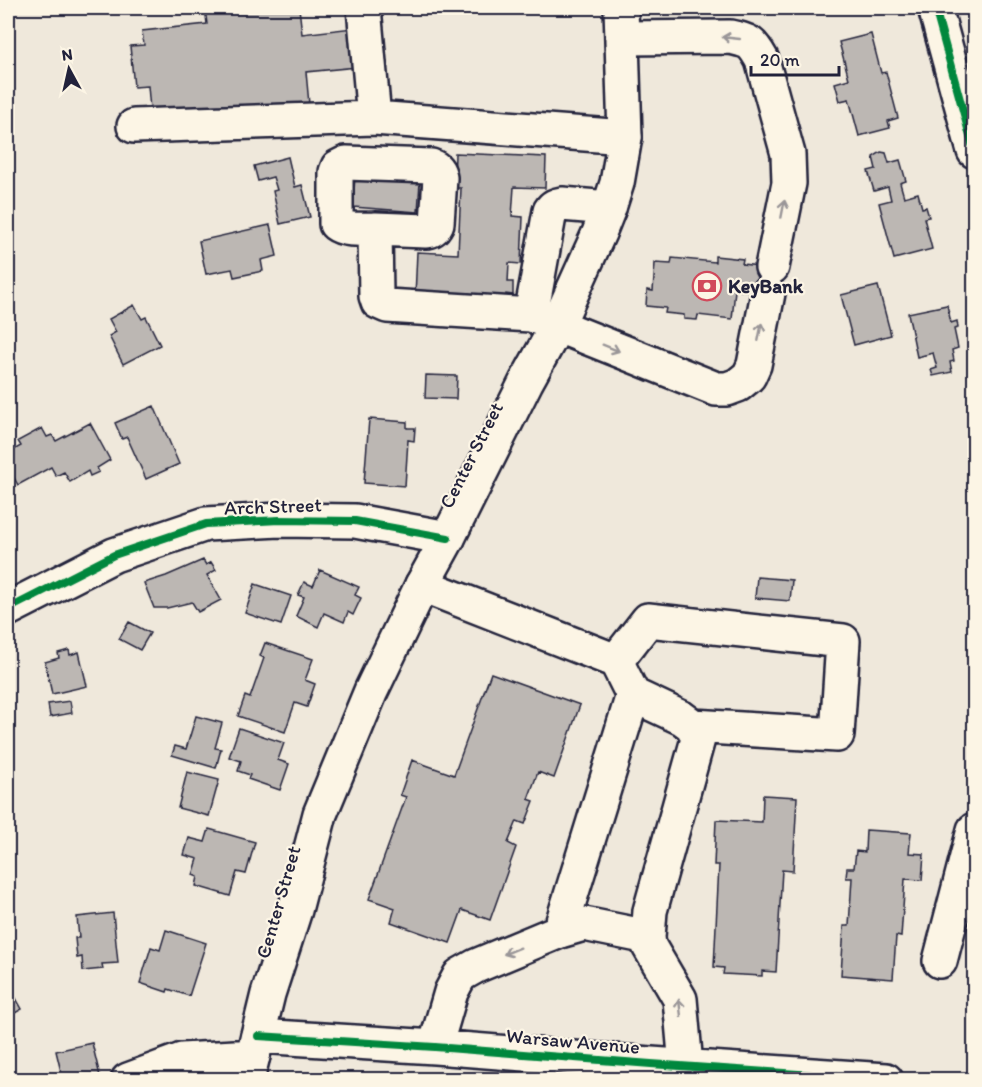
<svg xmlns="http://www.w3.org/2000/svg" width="982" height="1087" viewBox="0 0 982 1087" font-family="Itim,sans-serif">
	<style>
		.building { fill: #bcb7b3; stroke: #22223b; stroke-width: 1.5 }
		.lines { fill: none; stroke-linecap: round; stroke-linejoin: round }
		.minor-casing { stroke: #22223b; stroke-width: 38 }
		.major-casing { stroke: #22223b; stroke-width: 38 }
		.minor { stroke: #fcf5e5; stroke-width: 33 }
		.major { stroke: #fcf5e5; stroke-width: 33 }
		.cycleway-casing { stroke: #fcf5e5; stroke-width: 11 }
		.cycleway { stroke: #00873e; stroke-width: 8 }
		.oneway { stroke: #9a9698 }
		.labels { text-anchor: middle; stroke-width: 4.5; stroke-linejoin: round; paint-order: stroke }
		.poi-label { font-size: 20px; font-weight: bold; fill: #22223b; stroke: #fcf5e5; text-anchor: start }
		.street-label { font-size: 20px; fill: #22223b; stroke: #fcf5e5 }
	</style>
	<rect width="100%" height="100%" fill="#efe8db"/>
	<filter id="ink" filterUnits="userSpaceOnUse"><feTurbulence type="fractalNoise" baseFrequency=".0167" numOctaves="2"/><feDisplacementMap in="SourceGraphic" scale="12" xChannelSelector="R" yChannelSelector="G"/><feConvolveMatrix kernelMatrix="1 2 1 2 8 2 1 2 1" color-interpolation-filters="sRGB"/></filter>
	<g filter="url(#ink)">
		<!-- building -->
		<path class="building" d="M205,8H299L302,34L353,28L357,67L306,72L309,104L151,121L148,86L134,87L130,46L144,45L142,31L207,24Z
			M871,34L881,73L886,72L898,118L888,121L890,128L859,136L849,99L840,101L835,83L849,79L839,42Z
			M881,152L886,153L889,163L900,160L906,181L900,183L904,197L918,193L922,208L926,207L929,217L924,218L932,249L894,259L879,203L891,200L888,187L874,191L868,171L876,169L873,157Z
			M455,153L546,157L545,188L514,187L512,216L523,217L521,264L509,263L508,282H513V295L506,294V300L415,297L417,252L458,254L461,188H454Z
			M288,157L295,187L302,185L310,217L280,224L273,191L277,190L273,177L258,181L254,166Z
			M355,176L420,182L418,212L353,207Z
			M270,225L277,256L261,260L263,271L234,277L232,269L206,274L199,241Z
			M715,256L743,259L742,264L778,268L775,294L735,290L732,319L698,315L697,320L684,319V315L665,313L666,308L646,306L647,290L653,291L655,263L671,264L672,258L715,262Z
			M878,286L891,335L854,345L841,295Z
			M134,305L142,319L146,317L160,345L123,364L109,336L116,332L109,319Z
			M947,305L951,323L957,321L958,328L954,329L958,348L952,350L954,361L950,362L952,372L933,376L931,370L937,368L933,353L917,357L908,313Z
			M426,375L457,376L456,399L425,398Z
			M154,406L179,464L146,479L127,437L122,439L115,423Z
			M369,419L407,422V428H415L414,441L408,440L405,486L364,483Z
			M90,423L110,460L97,468L99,472L90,476L88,471L70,482L64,472L56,476L51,467L18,485L8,467V453L21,446L18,441L42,428L47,437L52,435L56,441Z
			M203,560L206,565L211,562L216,570L207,575L221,600L198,612L192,602L167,608H154L144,583L166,576Z
			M320,570L359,587L355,595L361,598L353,615L348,612L344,622L324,613L318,627L296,616L304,597L298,595L304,582L313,586Z
			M757,577L792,580L790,601L755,598Z
			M255,584L291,596L281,625L245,613Z
			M129,622L150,633L140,650L119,639Z
			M265,643L313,659L305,680L315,684L307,707L295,703L285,732L238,716L245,696L250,698L264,658L260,656Z
			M69,650L70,655L79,652L87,686L52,694L45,662L59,658L58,653Z
			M491,673L580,705L554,778L538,772L528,799L534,801L525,824L517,821L508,843L516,847L490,920L462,910L450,943L391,922L395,908L369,899L406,797L400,795L412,760L454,775Z
			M70,701L72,713L50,717L48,704Z
			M196,716L222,723L215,748L221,749L216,768L172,755L175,746L186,749Z
			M239,728L284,743L278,760L289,764L280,790L248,779L250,775L238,771L241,761L229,757Z
			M187,772L219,780L209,816L178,808Z
			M763,795L797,797L793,871L782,870L776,972L762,971V976L723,974L724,968L714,967L719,865H714L716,820L762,822Z
			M209,829L255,842L246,874L237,872L230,896L196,886L198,877L193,875L198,859L184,855L189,838L205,842Z
			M866,830L911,833L909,853L924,854L922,880L905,879L901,937L896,936L893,979L841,975L844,926H849L852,878H846L847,868H854L856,851L865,852Z
			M113,913L118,963L102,964L103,969L83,971L82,957L77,958L75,938H79L77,917Z
			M166,930L206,943L189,996L168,989L167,992L140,983L151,947L160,950Z
			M8,984L22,1009L8,1017Z
			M92,1043L101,1080H63L56,1051Z"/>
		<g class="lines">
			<!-- minor casing -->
			<g class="minor-casing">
				<path id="minor" d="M364,8L374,118L625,137
					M935,8L974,151
					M623,38L730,37C750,41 752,42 762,60L788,154L789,183L772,267
					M134,126L374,118
					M375,229C363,229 345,231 336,224V172L338,167L346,163L431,166C437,168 439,171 440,178L437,223C434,229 432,231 426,231L375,229L376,296L378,302L387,306L531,315L550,211C553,206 556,205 562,204L609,208
					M531,315L716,389H727L738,385L749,376L754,365L768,293
					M422,585L616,661L633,695L682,718L693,726L698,739L650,911L648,937L649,946L680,999L686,1066
					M8,609L114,555L206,524L279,520L355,521L448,538
					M616,661L648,620L843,641L837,735L693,726
					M560,931L633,695
					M940,961L974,830
					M258,1036L435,1047L651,1064L886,1080
					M435,1047L451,992L460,975L476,966L560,931L584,924L648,937
					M128,1080L182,1060
					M180,1080L182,1060L253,1056"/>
			</g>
			<!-- major casing -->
			<g class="major-casing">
				<path id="major" d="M247,1080L268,994L295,910L320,814L371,691L422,585L448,538L526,382L557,326L599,233L609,208L617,183L625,137L621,8"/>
			</g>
			<!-- minor -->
			<use href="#minor" class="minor"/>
			<!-- major -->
			<use href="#major" class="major"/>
			<!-- cycleway casing -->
			<g class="cycleway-casing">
				<path id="cycleway" d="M935,8L974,151
					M8,609L114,555L206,524L279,520L355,521L448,538
					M258,1036L435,1047L651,1064L886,1080"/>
			</g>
			<!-- cycleway -->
			<use href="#cycleway" class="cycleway"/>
		</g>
		<!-- one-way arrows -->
		<defs><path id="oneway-shaft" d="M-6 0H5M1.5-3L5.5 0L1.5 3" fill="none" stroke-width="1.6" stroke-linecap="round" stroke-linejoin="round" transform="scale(1.5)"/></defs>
		<g class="oneway">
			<use href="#oneway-shaft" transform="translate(731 38) rotate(-174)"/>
			<use href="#oneway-shaft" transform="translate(783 209) rotate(-79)"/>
			<use href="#oneway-shaft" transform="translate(760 332) rotate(-79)"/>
			<use href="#oneway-shaft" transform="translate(611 348) rotate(22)"/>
			<use href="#oneway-shaft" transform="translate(512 951) rotate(158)"/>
			<use href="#oneway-shaft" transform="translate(680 1008) rotate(-97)"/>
		</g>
	</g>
	<!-- icons -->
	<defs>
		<g id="bank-ring" transform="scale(1.5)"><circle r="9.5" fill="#fcf5e5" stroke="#d1495b" stroke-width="1.5"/><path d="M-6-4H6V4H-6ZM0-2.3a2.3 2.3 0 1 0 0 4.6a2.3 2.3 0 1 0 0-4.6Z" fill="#d1495b"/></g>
	</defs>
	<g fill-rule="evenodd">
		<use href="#bank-ring" x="707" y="286"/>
	</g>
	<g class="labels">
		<!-- poi labels -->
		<g class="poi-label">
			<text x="728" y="293">KeyBank</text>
		</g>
		<!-- street labels -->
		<g class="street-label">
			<text transform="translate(471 455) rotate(-63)" y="7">Center Street</text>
			<text transform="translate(273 506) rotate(-2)" y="7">Arch Street</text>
			<text transform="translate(278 902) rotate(-74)" y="7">Center Street</text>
			<text transform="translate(573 1041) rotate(5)" y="7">Warsaw Avenue</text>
		</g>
	</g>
	<!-- margin -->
	<rect width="982" height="1087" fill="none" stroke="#fcf5e5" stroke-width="30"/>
	<rect x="15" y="15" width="952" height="1057" fill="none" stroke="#22223b" stroke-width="2" filter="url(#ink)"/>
	<!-- north arrow -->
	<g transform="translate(69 69) rotate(352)" stroke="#fcf5e5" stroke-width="4.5" paint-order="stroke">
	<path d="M0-4.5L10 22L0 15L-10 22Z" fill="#22223b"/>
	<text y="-9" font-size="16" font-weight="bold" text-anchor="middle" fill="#22223b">N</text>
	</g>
	<!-- scale -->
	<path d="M751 66v9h88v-9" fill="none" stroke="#22223b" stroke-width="3"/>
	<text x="760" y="66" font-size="18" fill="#22223b" stroke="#fcf5e5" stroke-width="4.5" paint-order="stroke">20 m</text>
</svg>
